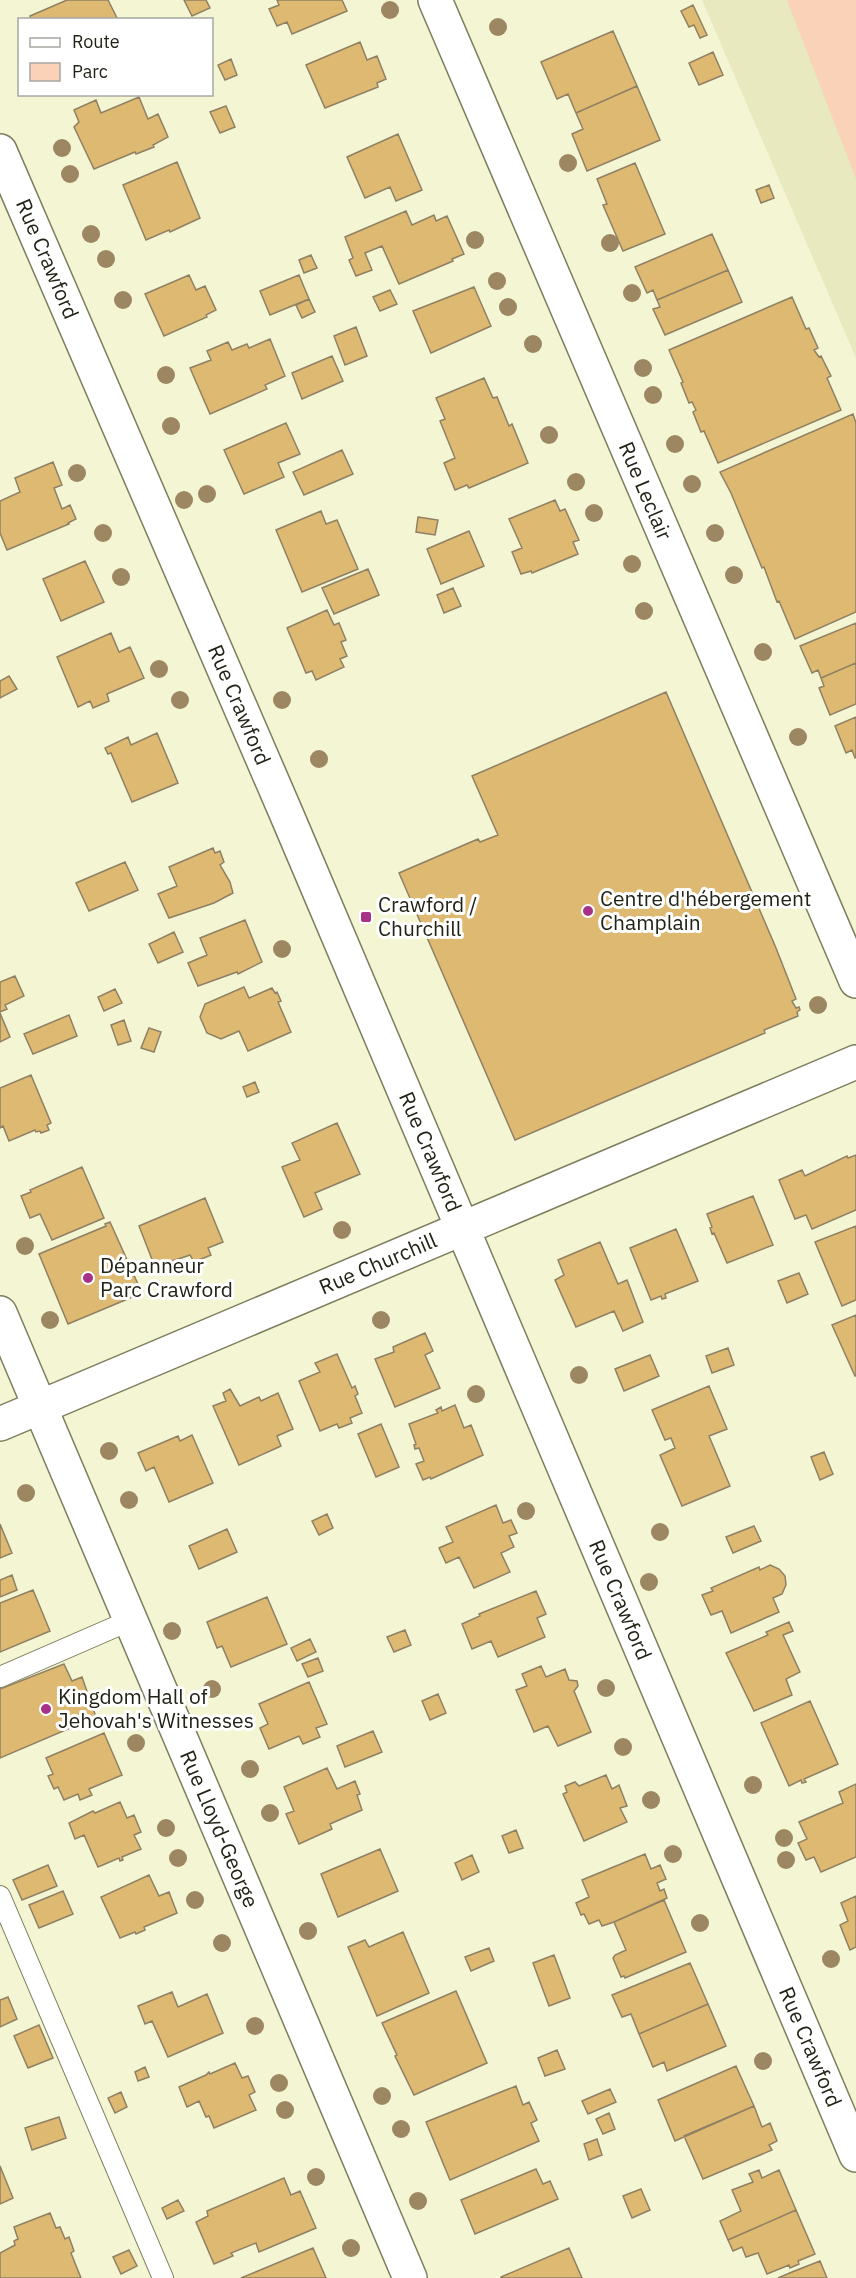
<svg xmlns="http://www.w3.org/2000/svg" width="856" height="2278" viewBox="0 0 856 2278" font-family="'IBM Plex Sans',sans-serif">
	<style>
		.built { fill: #e8e9bf }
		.green { fill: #f9d2b7 }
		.building { fill: #deb971; stroke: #8f8064; stroke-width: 1.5 }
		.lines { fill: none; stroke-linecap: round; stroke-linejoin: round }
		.lane-casing { stroke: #7d7d5f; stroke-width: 22 }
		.street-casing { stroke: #7d7d5f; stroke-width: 36 }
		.lane { stroke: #fff; stroke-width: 20 }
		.street { stroke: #fff; stroke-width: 33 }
		.tree { fill: #9d8762 }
		.poi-dot { fill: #a83188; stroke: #fff; stroke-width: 2 }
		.labels { text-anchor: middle; stroke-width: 6; stroke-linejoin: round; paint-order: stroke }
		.street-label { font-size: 21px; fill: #222316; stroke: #fff }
		.poi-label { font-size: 21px; fill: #222316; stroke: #fff; text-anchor: start }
	</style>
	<rect width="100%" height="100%" fill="#f4f5d3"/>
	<!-- built -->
	<path class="built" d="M702,0H856V358Z"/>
	<!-- green -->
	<path class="green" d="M787,0H856V179Z"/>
	<!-- building -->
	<path class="building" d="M67,0H108L118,20H31L30,16Z
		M184,0H206L210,8L192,16Z
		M277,0H342L347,11L292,34L287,22L277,26L269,9L279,5Z
		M693,5L707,35L700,38L694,25L689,27L681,11Z
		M613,31L637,86L576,113L568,94L557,99L541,62Z
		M360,42L367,60L377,56L386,79L377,83L378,87L325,108L306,65Z
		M713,52L723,75L699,85L689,63Z
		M231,59L237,75L225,80L218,65Z
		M637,86L660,140L587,171L572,134L583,129L576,113Z
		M139,97L148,119L158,114L168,137L153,145L154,147L136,154L135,152L94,169L74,127L79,122L74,110L96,100L101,113Z
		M226,106L235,127L220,133L210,112Z
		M398,134L422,190L396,201L390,187L365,198L347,157Z
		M177,162L200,218L170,232L169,230L146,240L123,185Z
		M635,163L665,234L623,251L603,205L607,204L597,179Z
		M769,185L774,198L761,203L756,190Z
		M406,211L412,225L434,215L436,221L447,216L464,254L452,259L453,261L399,284L382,246L365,253L372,270L356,276L349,260L353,258L345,237Z
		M712,234L728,270L657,300L653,290L647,293L635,267Z
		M311,255L317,268L304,273L299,260Z
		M728,270L742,302L665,335L653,309L660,307L657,300Z
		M189,275L196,290L205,286L216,310L206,315L207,317L164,336L145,294Z
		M299,275L309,299L270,315L260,291Z
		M474,287L491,326L431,353L413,311Z
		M390,290L397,304L380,311L373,297Z
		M792,297L806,329L809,328L818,348L814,350L819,357L821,356L831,376L827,378L841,410L718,463L704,431L701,432L693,412L696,410L692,402L689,403L681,383L683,382L669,350Z
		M309,299L315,312L302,318L296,305Z
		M356,327L367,356L345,365L334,336Z
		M270,339L285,376L265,385L267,389L210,414L190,368L211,360L207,351L228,342L232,350L247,344L249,348Z
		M332,356L343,381L302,399L292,373Z
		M484,378L493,398L497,397L509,426L512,424L528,463L469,488L467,485L455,490L444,463L455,458L440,421L445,419L436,398Z
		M853,414L856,423V612L795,639L779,601L777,602L764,567L762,568L731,493L720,472Z
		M286,423L300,454L278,463L284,477L244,494L224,450Z
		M342,450L353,474L304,495L293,472Z
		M53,462L62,485L54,488L62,509L70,505L76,519L68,523L69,524L7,550L0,533V501L20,492L15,478Z
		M555,500L560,511L565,509L579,540L573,542L578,554L532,573L531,571L521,574L512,552L522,548L509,519Z
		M321,511L326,524L337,520L358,569L302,592L276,530Z
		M418,517L438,520L435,535L416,532Z
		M469,531L484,566L441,584L427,549Z
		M85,561L104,602L61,621L43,579Z
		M368,569L379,595L334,614L322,588Z
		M453,588L461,606L444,613L437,595Z
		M327,610L334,625L339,623L346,640L341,642L347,656L340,659L344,667L316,680L312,671L306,673L287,628Z
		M856,623V663L821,678L818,670L812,673L800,646Z
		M111,633L119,652L130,647L144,678L107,694L109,701L93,708L90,701L78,707L57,657Z
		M856,663V704L830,715L819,688L824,686L821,678Z
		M9,676L17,689L0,698V681Z
		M666,692L776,948L796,999L792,1001L796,1008L799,1007L800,1010L797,1012L798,1016L764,1030L765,1033L515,1140L399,873L478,839L480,842L498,835L472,776Z
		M856,717V757L855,758L852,750L846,753L835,726Z
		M157,733L178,783L132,802L111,753L108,754L105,748L128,737L131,745Z
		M213,848L215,853L220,851L224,862L220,865L230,882L233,893L214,903L169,918L158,894L177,886L169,867Z
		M125,862L138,890L89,911L76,883Z
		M245,920L262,962L238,974L237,972L198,986L188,963L207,955L200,938Z
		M174,932L183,952L158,963L149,944Z
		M15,976L24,996L5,1005L7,1009L0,1012V982Z
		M244,987L249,998L272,988L275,993L277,992L281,1001L278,1002L291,1032L248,1051L239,1031L221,1039L207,1033L200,1017L205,1004Z
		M115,989L122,1003L104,1011L98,997Z
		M0,1013L10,1037L0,1042Z
		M69,1015L77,1036L33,1054L24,1034Z
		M124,1020L131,1041L118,1045L111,1025Z
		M149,1028L161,1032L154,1052L141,1048Z
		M31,1075L51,1123L47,1125L49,1130L41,1133L40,1131L36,1132L35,1130L9,1141L3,1126L0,1128V1088Z
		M255,1082L259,1092L247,1097L243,1087Z
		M337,1123L360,1174L315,1193L322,1209L304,1217L282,1167L300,1160L292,1143Z
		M856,1155V1210L812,1229L806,1215L795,1219L779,1180L802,1170L805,1176L847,1156L848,1158Z
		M82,1167L104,1218L52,1240L40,1214L30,1218L21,1196L31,1192L30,1190Z
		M753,1196L773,1245L727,1263L714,1233L712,1234L710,1228L712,1227L707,1214Z
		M205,1198L223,1242L208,1248L211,1255L194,1262L190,1255L155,1267L139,1226Z
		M110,1222L142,1293L68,1324L39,1254L106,1226L105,1224Z
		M856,1226V1300L842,1306L815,1242Z
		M676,1229L698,1281L665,1294L666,1298L662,1299L661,1296L651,1300L630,1248Z
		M600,1242L618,1284L627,1280L643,1322L623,1331L614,1311L576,1327L555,1280L564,1275L558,1260Z
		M799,1273L808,1294L787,1303L778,1281Z
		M856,1315V1376H855L832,1325Z
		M425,1333L433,1351L425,1355L440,1388L395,1407L375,1359L394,1352L393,1347Z
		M728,1348L734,1365L712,1373L706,1356Z
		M337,1354L352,1388L355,1386L358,1394L355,1396L362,1413L350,1418L352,1423L339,1428L337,1424L320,1431L299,1381L320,1372L315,1363Z
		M650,1355L659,1376L624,1391L615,1369Z
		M709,1386L727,1429L709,1436L730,1486L682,1506L660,1455L675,1448L671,1438L665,1440L652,1410Z
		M230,1389L240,1406L259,1397L261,1401L278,1393L293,1429L277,1436L281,1446L239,1465L213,1406L226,1401L223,1393Z
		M455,1405L464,1428L471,1425L483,1455L431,1479L430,1477L423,1480L416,1464L424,1461L419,1448L415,1449L414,1445L416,1444L409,1424L438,1413L436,1410L441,1407L442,1411Z
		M381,1424L399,1467L376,1477L358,1434Z
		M192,1435L213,1483L169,1502L154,1467L146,1471L138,1453L178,1436L180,1441Z
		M824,1452L833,1474L820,1480L811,1457Z
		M496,1505L503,1523L511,1520L517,1533L509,1536L514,1547L501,1553L510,1572L474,1588L459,1557L446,1563L439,1548L453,1542L446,1527Z
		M327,1514L333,1528L319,1535L312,1521Z
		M0,1524L12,1553L0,1558Z
		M754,1526L761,1541L733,1553L726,1537Z
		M227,1529L237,1552L199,1569L189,1546Z
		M770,1565L779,1569L785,1576L786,1585L782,1594L773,1598L779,1612L731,1633L722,1611L711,1615L702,1595L713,1591L711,1588L759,1567L760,1570Z
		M12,1575L17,1590L0,1597V1580Z
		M33,1590L50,1631L0,1652V1603Z
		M536,1591L546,1614L537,1618L545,1637L498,1657L491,1641L472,1649L462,1624L480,1616L479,1614Z
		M267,1597L287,1644L231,1667L222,1646L217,1648L207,1622Z
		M789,1622L793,1631L783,1635L800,1672L786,1679L792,1695L754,1711L726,1653L768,1635L766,1632Z
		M405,1630L411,1645L394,1652L387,1637Z
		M310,1639L316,1652L297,1661L291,1648Z
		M318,1658L323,1671L308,1677L302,1664Z
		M64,1664L72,1681L82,1677L96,1717L0,1758V1689Z
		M541,1666L546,1677L565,1669L569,1680L577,1681L578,1686L574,1691L591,1732L558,1746L548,1726L534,1732L516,1690L527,1686L522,1674Z
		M309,1682L327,1724L316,1728L320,1737L303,1744L299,1736L269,1749L260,1728L268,1724L259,1704Z
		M438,1694L446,1713L430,1720L422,1701Z
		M810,1701L838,1764L804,1779L806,1782L802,1783L801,1780L789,1786L761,1723Z
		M373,1731L382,1752L345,1767L337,1746Z
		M104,1733L122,1775L89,1789L92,1795L80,1800L78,1794L64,1800L58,1787L54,1789L48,1776L53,1774L46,1758Z
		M327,1768L337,1789L355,1781L360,1794L357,1795L362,1810L330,1824L332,1829L299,1844L286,1814L294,1811L284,1787Z
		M606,1775L612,1789L619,1785L627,1806L620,1808L627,1822L584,1841L563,1794L567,1792L565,1786L575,1782L579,1786Z
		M856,1784V1857L821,1872L814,1857L806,1860L798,1843L807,1839L799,1822L843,1803L839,1792Z
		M120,1802L127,1818L134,1815L141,1832L134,1835L141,1849L122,1857L123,1860L120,1861L119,1858L98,1867L84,1835L75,1839L69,1823L93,1811L95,1813Z
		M516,1830L523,1848L509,1853L502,1836Z
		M380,1849L398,1891L338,1917L321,1874Z
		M645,1854L651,1869L660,1865L666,1879L657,1883L660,1891L664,1889L667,1898L614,1922L602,1926L599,1920L589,1924L584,1914L581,1915L576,1903L589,1897L582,1880Z
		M472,1855L479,1872L462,1880L455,1863Z
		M48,1865L57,1886L22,1900L13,1880Z
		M149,1875L159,1896L169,1892L177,1913L144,1927L145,1930L136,1934L135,1932L120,1938L101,1897Z
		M63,1891L73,1914L39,1928L29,1905Z
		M856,1896V1947L850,1950L840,1925L848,1921L841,1903Z
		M664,1900L686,1952L625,1978L624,1976L621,1977L613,1958L615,1955L626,1950L614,1922Z
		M403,1932L429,1993L377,2016L348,1947L365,1940L369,1947Z
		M489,1948L494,1961L471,1971L465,1957Z
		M554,1955L570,1998L549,2006L533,1963Z
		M690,1963L708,2004L639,2034L631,2014L622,2017L612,1995Z
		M456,1991L487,2063L414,2095L395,2056L397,2055L382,2023Z
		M172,1992L178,2007L207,1994L223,2033L168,2057L152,2021L145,2024L138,2006Z
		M8,1997L17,2019L0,2027V2000Z
		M708,2004L726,2046L667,2071L664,2062L653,2067L639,2034Z
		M39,2025L53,2058L28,2068L14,2036Z
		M557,2050L565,2069L545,2076L538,2058Z
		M235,2063L242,2078L248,2076L255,2092L249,2095L256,2110L214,2128L209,2116L206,2117L199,2101L187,2107L179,2087L206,2075L209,2072L210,2074Z
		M736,2066L754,2106L675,2141L658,2100Z
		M145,2067L149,2077L138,2081L135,2072Z
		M516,2086L523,2105L529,2102L537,2120L531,2123L539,2141L450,2180L426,2122Z
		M610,2089L616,2102L588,2114L582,2101Z
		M121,2092L127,2107L115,2113L108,2098Z
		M754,2106L762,2127L770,2123L777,2141L769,2145L772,2150L703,2179L684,2136Z
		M609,2113L615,2129L603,2134L596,2119Z
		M59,2117L66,2138L32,2150L25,2128Z
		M597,2139L602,2155L589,2160L584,2144Z
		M0,2166L13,2198L0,2204Z
		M536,2169L543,2184L550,2181L558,2199L475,2234L461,2200Z
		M759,2170L762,2178L779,2170L796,2210L728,2240L720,2221L741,2211L732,2190L753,2182L749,2174Z
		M284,2178L291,2195L300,2191L316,2228L259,2252L256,2243L231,2253L233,2256L214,2264L196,2222L208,2216L207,2211Z
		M641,2189L650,2210L632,2218L623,2196Z
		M178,2200L184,2211L167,2219L162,2208Z
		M796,2210L815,2254L798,2261L799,2264L790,2268L789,2265L767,2274L758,2253L746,2257L742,2247L733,2251L728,2240Z
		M50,2213L56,2228L60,2227L65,2239L69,2237L74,2251L71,2253L81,2278H0V2253L15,2245L14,2241L18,2239L14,2227Z
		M313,2248L326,2278H241Z
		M569,2248L582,2278H501V2277Z
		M129,2250L137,2266L121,2274L113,2257Z
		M820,2261L827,2278H778L792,2272Z"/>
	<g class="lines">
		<!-- lane casing -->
		<g class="lane-casing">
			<path id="lane" d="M0,1677L131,1620
				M0,1896L163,2278"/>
		</g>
		<!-- street casing -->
		<g class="street-casing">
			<path id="street" d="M435,0L856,981
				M0,151L286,813L856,2155
				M0,1313L410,2278
				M0,1424L856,1062"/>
		</g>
		<!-- lane -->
		<use href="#lane" class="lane"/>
		<!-- street -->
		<use href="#street" class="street"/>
	</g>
	<!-- trees -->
	<g class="tree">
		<circle cx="390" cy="10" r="9"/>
		<circle cx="498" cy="27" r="9"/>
		<circle cx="62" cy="148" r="9"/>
		<circle cx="568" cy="163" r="9"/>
		<circle cx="70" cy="174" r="9"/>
		<circle cx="91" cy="234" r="9"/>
		<circle cx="475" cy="240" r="9"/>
		<circle cx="610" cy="243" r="9"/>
		<circle cx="106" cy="259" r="9"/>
		<circle cx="497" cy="281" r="9"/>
		<circle cx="632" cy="293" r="9"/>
		<circle cx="123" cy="300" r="9"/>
		<circle cx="508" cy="307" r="9"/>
		<circle cx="533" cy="344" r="9"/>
		<circle cx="643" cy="368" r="9"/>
		<circle cx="166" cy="375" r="9"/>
		<circle cx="653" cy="395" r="9"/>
		<circle cx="171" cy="426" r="9"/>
		<circle cx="549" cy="435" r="9"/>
		<circle cx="675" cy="444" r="9"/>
		<circle cx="77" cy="473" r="9"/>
		<circle cx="576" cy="482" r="9"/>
		<circle cx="692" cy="484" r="9"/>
		<circle cx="207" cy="494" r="9"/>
		<circle cx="184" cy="500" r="9"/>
		<circle cx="594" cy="513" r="9"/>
		<circle cx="103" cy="533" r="9"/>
		<circle cx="715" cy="533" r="9"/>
		<circle cx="632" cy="564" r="9"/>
		<circle cx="734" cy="575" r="9"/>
		<circle cx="121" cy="577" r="9"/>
		<circle cx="644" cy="611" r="9"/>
		<circle cx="763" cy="652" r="9"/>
		<circle cx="159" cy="669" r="9"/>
		<circle cx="180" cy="700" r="9"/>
		<circle cx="282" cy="700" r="9"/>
		<circle cx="798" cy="737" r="9"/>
		<circle cx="319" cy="759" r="9"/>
		<circle cx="282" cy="949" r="9"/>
		<circle cx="818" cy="1005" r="9"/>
		<circle cx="342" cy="1230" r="9"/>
		<circle cx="25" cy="1246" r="9"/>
		<circle cx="50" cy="1320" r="9"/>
		<circle cx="381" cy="1320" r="9"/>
		<circle cx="579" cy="1375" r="9"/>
		<circle cx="476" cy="1394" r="9"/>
		<circle cx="109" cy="1451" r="9"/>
		<circle cx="26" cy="1493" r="9"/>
		<circle cx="129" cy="1500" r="9"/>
		<circle cx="526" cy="1511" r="9"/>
		<circle cx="660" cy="1532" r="9"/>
		<circle cx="649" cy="1582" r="9"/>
		<circle cx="172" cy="1631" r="9"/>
		<circle cx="606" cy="1688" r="9"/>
		<circle cx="212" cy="1689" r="9"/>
		<circle cx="136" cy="1743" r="9"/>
		<circle cx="623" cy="1747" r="9"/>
		<circle cx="250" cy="1769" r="9"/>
		<circle cx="753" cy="1785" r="9"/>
		<circle cx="651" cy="1800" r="9"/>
		<circle cx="270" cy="1813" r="9"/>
		<circle cx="166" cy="1828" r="9"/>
		<circle cx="784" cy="1838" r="9"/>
		<circle cx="673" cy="1854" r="9"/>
		<circle cx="178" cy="1858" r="9"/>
		<circle cx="786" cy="1860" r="9"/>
		<circle cx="195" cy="1900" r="9"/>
		<circle cx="700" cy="1923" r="9"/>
		<circle cx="308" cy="1931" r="9"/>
		<circle cx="222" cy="1943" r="9"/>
		<circle cx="831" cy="1959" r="9"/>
		<circle cx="255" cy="2026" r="9"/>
		<circle cx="763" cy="2061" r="9"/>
		<circle cx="279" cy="2083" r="9"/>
		<circle cx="382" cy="2096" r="9"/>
		<circle cx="285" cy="2110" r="9"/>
		<circle cx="401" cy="2129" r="9"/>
		<circle cx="316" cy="2177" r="9"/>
		<circle cx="418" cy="2201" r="9"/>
		<circle cx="351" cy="2248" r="9"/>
	</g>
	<!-- markers -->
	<g class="poi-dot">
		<circle cx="588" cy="911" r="6"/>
		<rect x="360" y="911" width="12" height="12" rx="3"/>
		<circle cx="88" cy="1278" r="6"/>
		<circle cx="46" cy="1709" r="6"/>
	</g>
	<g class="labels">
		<!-- street labels -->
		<g class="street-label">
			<text transform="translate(47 259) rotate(67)" y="7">Rue Crawford</text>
			<text transform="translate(645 491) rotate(67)" y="7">Rue Leclair</text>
			<text transform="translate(239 705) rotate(67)" y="7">Rue Crawford</text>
			<text transform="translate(430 1152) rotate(67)" y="7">Rue Crawford</text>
			<text transform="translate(378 1264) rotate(-23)" y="7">Rue Churchill</text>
			<text transform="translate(620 1600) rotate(67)" y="7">Rue Crawford</text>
			<text transform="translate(219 1829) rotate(67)" y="7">Rue Lloyd-George</text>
			<text transform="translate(810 2047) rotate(67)" y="7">Rue Crawford</text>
		</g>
		<!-- poi labels -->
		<g class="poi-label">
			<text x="600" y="906">Centre d'hébergement<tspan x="600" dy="24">Champlain</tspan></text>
			<text x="378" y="912">Crawford /<tspan x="378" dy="24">Churchill</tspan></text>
			<text x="100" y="1273">Dépanneur<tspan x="100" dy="24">Parc Crawford</tspan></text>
			<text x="58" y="1704">Kingdom Hall of<tspan x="58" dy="24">Jehovah's Witnesses</tspan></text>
		</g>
	</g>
	<!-- legend -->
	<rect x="18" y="18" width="195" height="78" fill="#ffffff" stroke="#a7a7a2" stroke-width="1.5"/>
	<rect x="30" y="38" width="30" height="9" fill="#ffffff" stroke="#a7a7a2" stroke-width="1.5"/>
	<text x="72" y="48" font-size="18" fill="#222316">Route</text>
	<rect x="30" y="63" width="30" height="18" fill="#f9d2b7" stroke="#a7a7a2" stroke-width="1.5"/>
	<text x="72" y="78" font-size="18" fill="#222316">Parc</text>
</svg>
